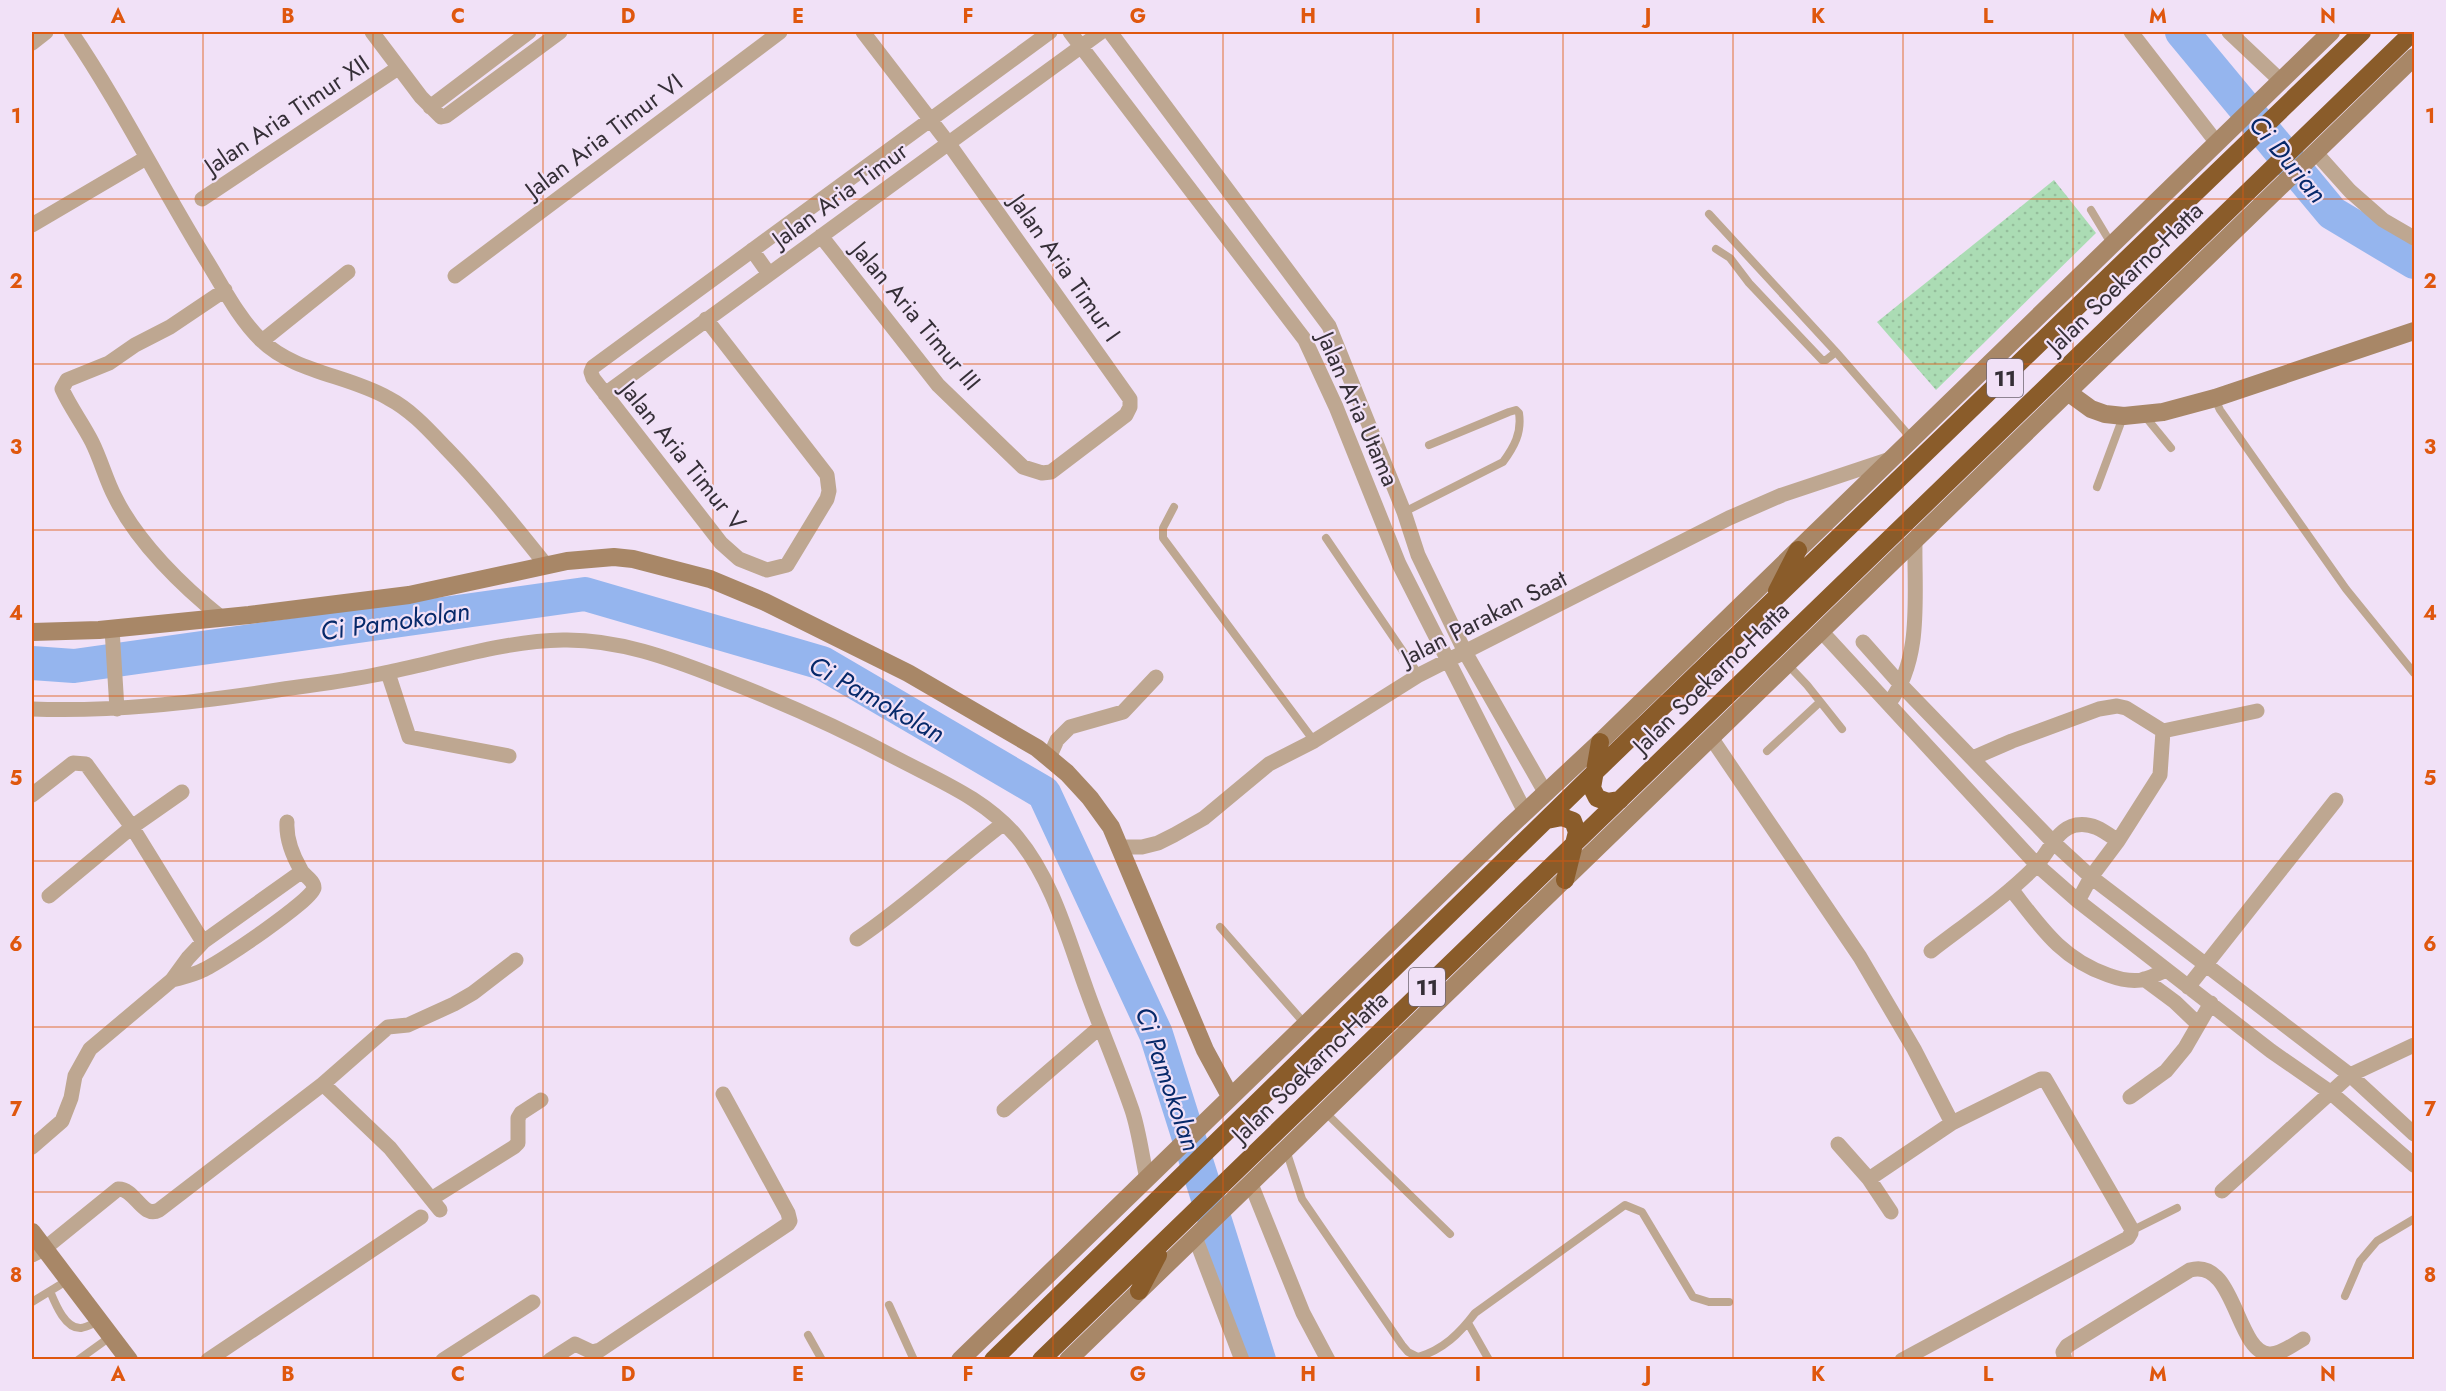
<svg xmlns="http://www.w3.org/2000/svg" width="2446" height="1391" viewBox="0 0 2446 1391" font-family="Jost,sans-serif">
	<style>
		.grass { fill: url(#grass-dots) }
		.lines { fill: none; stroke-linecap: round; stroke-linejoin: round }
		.river { stroke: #95b5ee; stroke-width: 34 }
		.lane { stroke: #bea791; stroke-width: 8 }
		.street { stroke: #bea791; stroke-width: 15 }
		.secondary { stroke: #a88767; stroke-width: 18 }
		.highway { stroke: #8a5c2a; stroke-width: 18 }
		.grid { fill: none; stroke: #df570e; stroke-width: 1.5; stroke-opacity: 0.55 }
		.labels { text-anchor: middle; stroke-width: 4.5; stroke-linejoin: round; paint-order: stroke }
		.shield { fill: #f1e1f7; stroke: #6d6471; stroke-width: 1.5 }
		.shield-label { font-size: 22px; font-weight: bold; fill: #352f37 }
		.street-label { font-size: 24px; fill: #352f37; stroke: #f1e1f7 }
		.water-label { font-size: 26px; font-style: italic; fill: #06296a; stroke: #f1e1f7 }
		.neatline { fill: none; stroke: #df570e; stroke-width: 2 }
		.grid-label { font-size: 20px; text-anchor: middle; font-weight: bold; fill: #df570e }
	</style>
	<defs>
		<pattern id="grass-dots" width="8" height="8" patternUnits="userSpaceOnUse" patternTransform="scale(1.5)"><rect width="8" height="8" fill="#abdcb4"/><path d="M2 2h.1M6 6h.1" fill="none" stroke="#94bd9b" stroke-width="1.8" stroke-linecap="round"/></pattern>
	</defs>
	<rect width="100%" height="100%" fill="#f1e1f7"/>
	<!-- grass -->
	<path class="grass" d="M2054,180L2096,233L1936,390L1877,322Z"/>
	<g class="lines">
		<!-- river -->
		<path class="river" d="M2182,32L2332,213L2414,262
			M32,663L74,666L585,594L822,663L1044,793L1156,1034L1259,1360"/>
		<!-- lane -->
		<path class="lane" d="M2091,210L2112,245
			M1709,214L1836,352
			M1716,249L1730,258L1749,283L1822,360H1826L1836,352L1911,438
			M2215,399L2220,410L2346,589L2414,673
			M2144,415L2171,448
			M2097,487L2123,417
			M1174,507L1163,528V538L1314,741
			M1404,512L1503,462C1514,447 1522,433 1519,413L1516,410L1509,412L1429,445
			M1326,538L1419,675
			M1788,665L1807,685L1842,729
			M1767,751L1820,702
			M1220,927L1305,1024
			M1325,1112L1450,1234
			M1286,1150L1302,1199L1402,1345L1408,1352L1418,1357C1443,1350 1460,1333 1475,1313L1625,1205L1642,1212L1693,1297L1709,1302H1729
			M2131,1231L2177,1208
			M50,1291C55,1303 65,1329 81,1328C87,1327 94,1323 100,1321
			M2345,1296L2360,1261L2377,1241L2414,1219
			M32,1302L68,1280
			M889,1305L914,1360
			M1468,1323L1489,1360
			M808,1335L822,1360
			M78,1360L110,1337"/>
		<!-- street -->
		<path class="street" d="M71,32C120,104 159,183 205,258C222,285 238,318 261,340C295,373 348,375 388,398C411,410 428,429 446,448C482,485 514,525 546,565
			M372,32L421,97L441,117L446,116L560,32
			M1070,32L1305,340L1336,407L1399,564L1525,812
			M1110,32L1329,326L1404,512L1418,555L1465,652L1545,792
			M2131,32L2217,143
			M2229,32L2281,81
			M32,43L46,32
			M430,107L529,32
			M2316,153L2350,191L2383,220L2414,238
			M202,199L398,68
			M32,225L146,158
			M821,236L938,385L1023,467L1042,473L1051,472L1126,415L1130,407V399L949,144L863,32
			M752,250L769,274
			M455,276L780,32
			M706,319L827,475L829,491L827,499L787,565L767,570L739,559L721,543L593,378L591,372L593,367L1050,32
			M262,341L348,272
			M605,394L1101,32
			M222,618C183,587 137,542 115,497C106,480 101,460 92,442C83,424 70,407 62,389L67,380L109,363L135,345L170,327L225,290
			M112,629L117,709
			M1822,632L2037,865L2078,901L2271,1051L2330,1092L2414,1165
			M1863,642L1902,686L2054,843L2091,877L2350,1075L2414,1134
			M388,673L409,737L509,756
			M1889,703C1923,659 1914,595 1915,542
			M32,709C112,712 191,703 271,691C310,685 350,681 389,672C447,660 504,641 563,640C618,639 669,658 720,678C782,702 842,729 900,760C942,782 986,800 1017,837C1053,880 1068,939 1087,991C1101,1030 1118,1069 1132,1110C1139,1131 1142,1156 1147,1179
			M1712,739L1860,957L1914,1049L1952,1123
			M1049,758L1057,740L1070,727L1123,712L1156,677
			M1973,758L2012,741L2099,709L2117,706L2126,708L2163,731L2257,711
			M32,795L73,763L86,764L132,827L203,942
			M1120,847H1142L1158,843L1174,835L1204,818L1269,764L1314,741L1419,675L1729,518L1782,495L1890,459
			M2011,889C2040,926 2061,959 2108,975C2119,979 2133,983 2145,979C2152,977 2159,973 2166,970
			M49,896L132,827L182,792
			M2078,901L2091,877L2118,841L2160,775L2163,731
			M857,939C909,904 954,861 1004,823
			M1931,951C1966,924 2004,898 2035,867C2049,853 2056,829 2076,825C2093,822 2105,832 2118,841
			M2144,979L2175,1002L2198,1024
			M172,980C183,977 194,975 203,970C218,964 314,899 314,888C314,880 304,876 301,870C293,856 286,838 287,822
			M2188,987L2336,800
			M323,1084L388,1027L408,1025L454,1004L473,993L516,960
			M2130,1097L2166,1071L2185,1048L2211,1003
			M1004,1110L1100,1027
			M1838,1144L1869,1179L1952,1123L2041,1079H2045L2131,1228V1233L2128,1238L1902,1360
			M32,1147L62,1121L71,1098L75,1076L90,1049L172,980L188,958L203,942L301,872
			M1869,1179L1891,1212
			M1251,1184L1303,1313L1328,1360
			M2222,1191L2350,1075L2414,1045
			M431,1199L514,1147L518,1143V1118L521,1113L541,1100
			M1195,1237L1242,1360
			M32,1255L44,1249L118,1189C135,1188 142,1219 159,1210L323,1084L390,1148L440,1210
			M208,1360L421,1217
			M443,1360L533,1302
			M550,1360L575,1344L592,1352L600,1350L788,1224L790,1221L788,1213L723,1094
			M2065,1360L2063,1352L2067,1346L2190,1270C2235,1257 2236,1352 2269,1354C2280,1355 2294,1344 2303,1339"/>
		<!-- secondary -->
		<path class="secondary" d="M2069,393L2091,409L2105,414L2124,416L2163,412L2215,398L2414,331
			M32,632L99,630L249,615L409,595L567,561L614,557L633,559L710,579L765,602L908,673L1037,748L1067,773L1090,798L1111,827L1205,1050L1230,1096
			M32,1232L129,1360
			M960,1360L1507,829L1600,742L2331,32
			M1068,1360L2414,57"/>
		<!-- highway -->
		<path class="highway" d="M1777,591L1798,550
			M1600,742L1592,788L1597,798L1608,802L1620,800
			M1547,820L1562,817L1573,821L1577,832L1565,880
			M1139,1291L1158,1255
			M993,1360L1593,774L2362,32
			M1041,1360L2413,32"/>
	</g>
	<!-- grid -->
	<path class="grid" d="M203,32V1360M373,32V1360M543,32V1360M713,32V1360M883,32V1360M1053,32V1360M1223,32V1360M1393,32V1360M1563,32V1360M1733,32V1360M1903,32V1360M2073,32V1360M2243,32V1360M32,199H2414M32,364H2414M32,530H2414M32,696H2414M32,861H2414M32,1027H2414M32,1192H2414"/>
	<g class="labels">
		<!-- shield labels -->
		<g class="shield">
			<rect x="1987" y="359" width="36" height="38" rx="4.5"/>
			<rect x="1409" y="968" width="36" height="38" rx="4.5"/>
		</g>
		<g class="shield-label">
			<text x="2005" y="386">11</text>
			<text x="1427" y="995">11</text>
		</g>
		<!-- street labels -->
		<g class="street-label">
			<text transform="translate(287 115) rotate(-34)" y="8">Jalan Aria Timur XII</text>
			<text transform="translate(604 136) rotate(-37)" y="8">Jalan Aria Timur VI</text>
			<text transform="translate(840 195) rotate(-36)" y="8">Jalan Aria Timur</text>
			<text transform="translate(1065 268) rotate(55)" y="8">Jalan Aria Timur I</text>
			<text transform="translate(2125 278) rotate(-44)" y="8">Jalan Soekarno-Hatta</text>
			<text transform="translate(916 316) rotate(50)" y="8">Jalan Aria Timur III</text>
			<text transform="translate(1358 409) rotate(66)" y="8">Jalan Aria Utama</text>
			<text transform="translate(683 456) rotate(51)" y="8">Jalan Aria Timur V</text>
			<text transform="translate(1484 618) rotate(-27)" y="8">Jalan Parakan Saat</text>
			<text transform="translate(1711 678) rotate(-44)" y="8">Jalan Soekarno-Hatta</text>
			<text transform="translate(1310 1067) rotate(-44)" y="8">Jalan Soekarno-Hatta</text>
		</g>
		<!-- water labels -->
		<g class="water-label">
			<text transform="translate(2288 159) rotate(50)" y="9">Ci Durian</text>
			<text transform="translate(395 621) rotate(-8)" y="9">Ci Pamokolan</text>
			<text transform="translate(877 699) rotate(29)" y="9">Ci Pamokolan</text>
			<text transform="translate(1168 1079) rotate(71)" y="9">Ci Pamokolan</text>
		</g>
	</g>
	<!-- border -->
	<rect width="2446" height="1391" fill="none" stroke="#f1e1f7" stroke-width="66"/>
	<rect x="33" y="33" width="2380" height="1325" class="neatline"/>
	<g class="grid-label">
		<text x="118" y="23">A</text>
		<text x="288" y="23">B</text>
		<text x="458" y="23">C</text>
		<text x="628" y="23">D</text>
		<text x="798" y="23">E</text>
		<text x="968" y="23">F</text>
		<text x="1138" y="23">G</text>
		<text x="1308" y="23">H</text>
		<text x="1478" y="23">I</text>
		<text x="1648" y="23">J</text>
		<text x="1818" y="23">K</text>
		<text x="1988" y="23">L</text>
		<text x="2158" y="23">M</text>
		<text x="2328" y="23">N</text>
		<text x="16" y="123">1</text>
		<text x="2430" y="123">1</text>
		<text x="16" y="288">2</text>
		<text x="2430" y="288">2</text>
		<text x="16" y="454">3</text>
		<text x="2430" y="454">3</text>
		<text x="16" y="620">4</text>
		<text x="2430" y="620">4</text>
		<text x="16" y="785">5</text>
		<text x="2430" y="785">5</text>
		<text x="16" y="951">6</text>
		<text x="2430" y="951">6</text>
		<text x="16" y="1116">7</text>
		<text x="2430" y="1116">7</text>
		<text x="16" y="1282">8</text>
		<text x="2430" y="1282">8</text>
		<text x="118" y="1381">A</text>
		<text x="288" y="1381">B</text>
		<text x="458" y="1381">C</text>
		<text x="628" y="1381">D</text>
		<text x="798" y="1381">E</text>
		<text x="968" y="1381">F</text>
		<text x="1138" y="1381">G</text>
		<text x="1308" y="1381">H</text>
		<text x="1478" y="1381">I</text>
		<text x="1648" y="1381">J</text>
		<text x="1818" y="1381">K</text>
		<text x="1988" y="1381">L</text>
		<text x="2158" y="1381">M</text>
		<text x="2328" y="1381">N</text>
	</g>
</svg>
